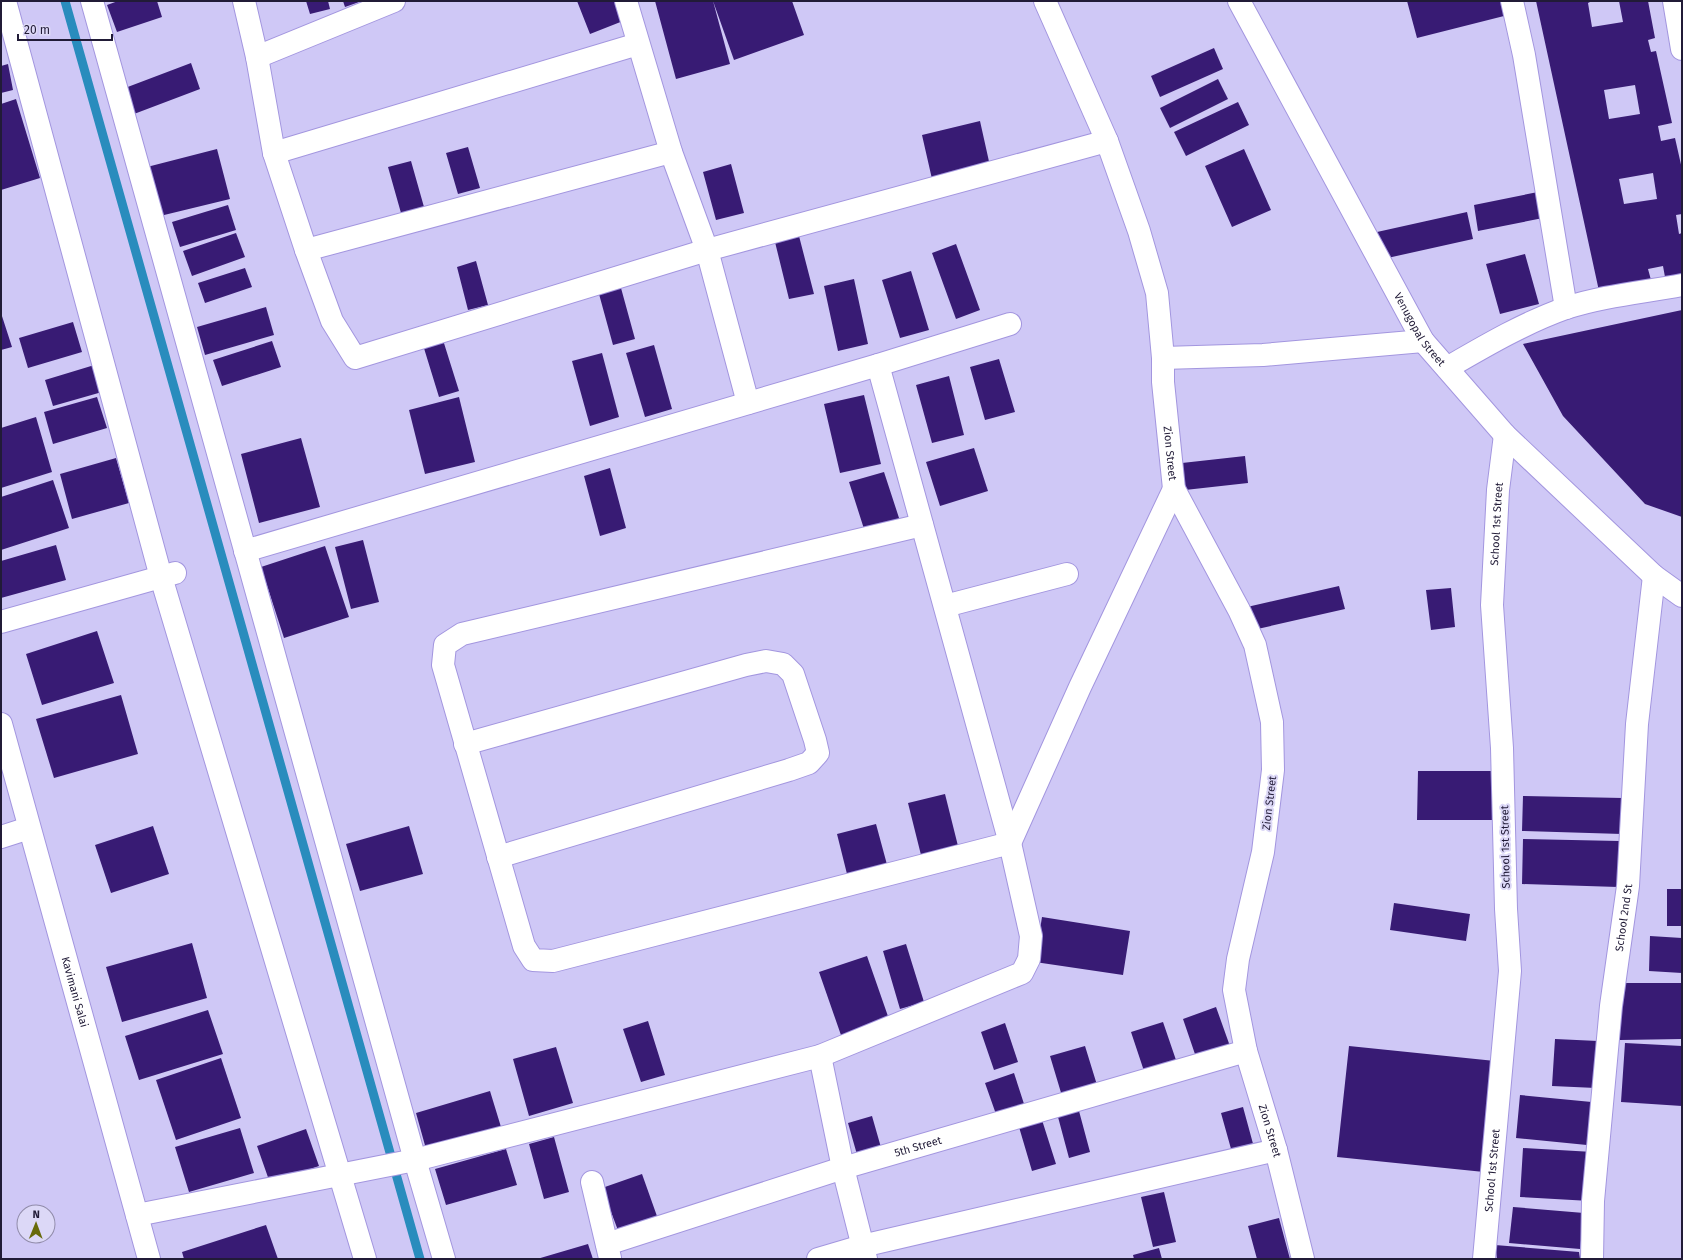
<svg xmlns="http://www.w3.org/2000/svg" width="1683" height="1260" viewBox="0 0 1683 1260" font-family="'Fira Sans',sans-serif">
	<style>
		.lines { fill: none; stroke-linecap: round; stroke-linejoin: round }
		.stream { stroke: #298cbd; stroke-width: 9 }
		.building { fill: #381b74; fill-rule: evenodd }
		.street-casing { stroke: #a396df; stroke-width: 24 }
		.secondary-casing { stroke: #a396df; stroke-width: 24 }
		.street { stroke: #fff; stroke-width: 22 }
		.secondary { stroke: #fff; stroke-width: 22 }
		.labels { text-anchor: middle; stroke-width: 4; stroke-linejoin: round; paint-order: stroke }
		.street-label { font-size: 11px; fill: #211b37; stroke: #dcd8f7 }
	</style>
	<rect width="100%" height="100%" fill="#cfc8f6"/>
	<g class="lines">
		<!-- stream -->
		<path class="stream" d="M65,1L420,1259"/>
	</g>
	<!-- building -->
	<path class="building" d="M118,1H157L162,17L117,32L107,5Z
		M306,1H328L330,9L310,14Z
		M343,1H362L345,7Z
		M577,1H615L623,21L590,34Z
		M655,1H713L730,64L676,79Z
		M713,1H792L804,35L734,60Z
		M1407,1H1501L1504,16L1417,38Z
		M1536,1H1592L1588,3L1592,27L1623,22L1619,1H1648L1655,38L1648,40L1651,52L1656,51L1672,123L1658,126L1661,141L1675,138L1682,169V214L1676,215L1679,234L1682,233V274L1665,277L1663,266L1648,269L1651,280L1599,291ZM1635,85L1640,114L1609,119L1604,90ZM1653,173L1657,199L1624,204L1619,179Z
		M1214,48L1223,69L1160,97L1151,76Z
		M191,63L200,89L134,114L125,88Z
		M8,64L13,90L1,93V66Z
		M1218,79L1228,99L1170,128L1160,108Z
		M16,99L40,178L1,190V104Z
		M1238,102L1249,125L1186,156L1174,132Z
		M980,121L990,166L932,179L922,135Z
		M468,147L480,188L458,194L446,153Z
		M217,149L230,199L160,216L147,167Z
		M1244,149L1271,210L1232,227L1205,166Z
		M411,161L424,207L401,213L388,167Z
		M731,164L744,213L716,220L703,172Z
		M1543,191L1548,217L1478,231L1474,205Z
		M228,205L236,230L180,247L172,222Z
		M1467,212L1473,239L1383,259L1377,232Z
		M236,233L245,257L192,276L183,251Z
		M799,236L814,294L789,299L775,242Z
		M956,244L980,310L956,319L932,253Z
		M1525,254L1539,304L1500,314L1486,264Z
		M476,261L488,305L468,310L457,267Z
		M245,268L252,287L205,303L198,283Z
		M911,271L929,330L900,338L882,280Z
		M854,279L868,344L838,351L824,286Z
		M621,288L635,339L613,345L599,294Z
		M266,307L274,335L205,355L197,327Z
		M1682,310V517L1645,504L1563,416L1523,344Z
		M1,313L12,347L1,350Z
		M73,322L82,352L28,368L19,338Z
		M443,340L459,391L439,397L423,345Z
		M272,341L281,367L222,386L213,360Z
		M654,345L672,409L645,417L626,353Z
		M602,353L619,417L590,426L572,361Z
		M999,359L1015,412L985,420L970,367Z
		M101,363L109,390L53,406L45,380Z
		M949,376L964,435L932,443L916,385Z
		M864,395L881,464L840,473L824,404Z
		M97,397L107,428L53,444L44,412Z
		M459,397L475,462L425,474L409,410Z
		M36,417L52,472L1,488V428Z
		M301,438L320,507L259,523L241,454Z
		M974,448L988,491L940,506L926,462Z
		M1245,456L1248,483L1185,490L1182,463Z
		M116,458L129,503L72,519L60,474Z
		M610,468L626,528L600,536L584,476Z
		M884,472L900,521L865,532L849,482Z
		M53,480L69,528L1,550V497Z
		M363,540L379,602L351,609L335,547Z
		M56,545L66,580L1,598V561Z
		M325,546L349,617L284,638L261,567Z
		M1339,586L1345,609L1253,630L1247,607Z
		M1451,588L1455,627L1431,630L1426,590Z
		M97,631L114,683L42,705L26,654Z
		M121,695L138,754L54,778L36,719Z
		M1418,771H1495L1494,820H1417Z
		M945,794L959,850L922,859L908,803Z
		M1523,796L1623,798L1622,834L1522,831Z
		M876,824L889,872L849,882L837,834Z
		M153,826L169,874L111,893L95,845Z
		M409,826L423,874L360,891L346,844Z
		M1523,839L1619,841L1618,887L1522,884Z
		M1667,889H1682V926H1667Z
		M1394,903L1470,914L1466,941L1390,930Z
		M1042,917L1130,931L1123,975L1035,962Z
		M1650,936L1682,938V973L1649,971Z
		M192,943L207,998L122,1022L106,967Z
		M906,944L924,1002L900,1009L883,951Z
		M867,956L890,1022L842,1038L819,972Z
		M1620,983H1682V1039L1620,1040Z
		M1216,1007L1231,1049L1197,1060L1183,1019Z
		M208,1010L223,1054L139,1080L125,1036Z
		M648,1021L665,1075L641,1082L623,1029Z
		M1163,1022L1177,1063L1145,1074L1131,1032Z
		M1005,1023L1018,1062L994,1070L981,1032Z
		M1555,1039L1598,1041L1596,1088L1552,1086Z
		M1625,1043L1682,1046V1106L1621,1102Z
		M1085,1046L1097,1085L1062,1096L1050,1056Z
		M1349,1046L1495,1061L1484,1172L1337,1157Z
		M556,1047L573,1103L529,1116L513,1059Z
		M221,1058L241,1118L176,1140L156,1080Z
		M1014,1073L1025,1107L997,1117L985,1083Z
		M490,1091L501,1127L426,1149L416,1113Z
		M1520,1095L1602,1103L1597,1146L1516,1138Z
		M1243,1107L1255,1151L1233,1156L1221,1113Z
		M1079,1111L1090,1152L1069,1158L1058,1117Z
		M872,1116L882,1151L858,1158L848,1123Z
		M1042,1120L1056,1164L1032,1171L1019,1127Z
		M240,1128L254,1173L189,1192L175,1147Z
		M306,1129L319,1166L270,1183L257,1146Z
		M554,1137L569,1192L544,1199L529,1144Z
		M1523,1148L1593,1152L1590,1201L1520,1197Z
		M506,1149L517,1185L446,1205L435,1169Z
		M642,1174L658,1219L619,1233L602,1188Z
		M1164,1192L1176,1242L1153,1247L1141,1197Z
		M1513,1207L1584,1213L1580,1249L1509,1243Z
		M1279,1218L1290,1259H1257L1248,1226Z
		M266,1225L278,1259H184L182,1252Z
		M588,1244L593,1259H537Z
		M1495,1245L1579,1252L1580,1259H1497Z
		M1159,1248L1162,1259H1134L1133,1255Z"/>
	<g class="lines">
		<!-- street casing -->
		<g class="street-casing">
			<g id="street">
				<path d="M5,1L161,577L365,1259"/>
				<path d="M92,1L415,1160L444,1259"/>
				<path d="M244,1L257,57L274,153L306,250L332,321L355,358L707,250L1107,141"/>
				<path d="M626,1L671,152L707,250L748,403"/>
				<path id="s1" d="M1045,1L1107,141L1139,231L1157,293L1163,358V382L1174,489L1239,610L1255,645L1272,722L1273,770L1263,852L1238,959L1234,990L1246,1051L1276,1150L1303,1259"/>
				<path d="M1512,1L1524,55L1566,308"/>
				<path d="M1674,1L1682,49"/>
				<path d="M257,57L394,1"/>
				<path d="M274,153L638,44"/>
				<path d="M306,250L671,152"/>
				<path d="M1163,358L1263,355L1423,341"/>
				<path d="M1447,368C1485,346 1524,323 1566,308C1602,296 1645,292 1682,285"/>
				<path d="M922,525L462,634L445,645L443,665L524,946L533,960L553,961L1010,843"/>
				<path d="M245,551L878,365L1010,324"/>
				<path d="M945,606L1067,574"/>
				<path d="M1,622L175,573"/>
				<path d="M465,744L746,665L766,661L783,664L793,674L815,740L818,753L809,763L789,770L498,857"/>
				<path d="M1,837L29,828"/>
				<path d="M1010,843L1080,687L1174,489"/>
				<path d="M820,1056L843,1168L866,1259"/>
				<path d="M592,1182L610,1258"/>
				<path d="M137,1215L415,1160L820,1056L1022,973L1029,959L1031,936L1010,843L878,365"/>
				<path id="s2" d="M607,1244L843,1168L1246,1051"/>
				<path d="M818,1259L862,1246L1276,1150"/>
				<path id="s3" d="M1484,1259L1510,971L1506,909L1502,748L1492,605L1498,490L1505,435"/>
				<path id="s4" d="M1592,1259L1593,1201L1611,1006L1628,886L1637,724L1654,576"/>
			</g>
		</g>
		<!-- secondary casing -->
		<g class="secondary-casing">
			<g id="secondary">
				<path id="s5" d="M1239,1L1423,341L1505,435L1654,576L1682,596"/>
				<path id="s6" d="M1,724L149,1259"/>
			</g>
		</g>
		<!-- street -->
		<use href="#street" class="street"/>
		<!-- secondary -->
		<use href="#secondary" class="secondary"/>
	</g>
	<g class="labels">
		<!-- street labels -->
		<g class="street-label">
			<text dy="4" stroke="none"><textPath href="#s5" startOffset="375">Venugopal Street</textPath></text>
			<text dy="4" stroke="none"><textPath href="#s1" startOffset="474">Zion Street</textPath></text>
			<text dy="4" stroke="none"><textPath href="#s3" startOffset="737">School 1st Street</textPath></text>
			<text transform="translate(1269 803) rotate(-83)" y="4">Zion Street</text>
			<text transform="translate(1505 847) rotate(-91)" y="4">School 1st Street</text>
			<text dy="4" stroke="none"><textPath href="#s4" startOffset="343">School 2nd St</textPath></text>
			<text dy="4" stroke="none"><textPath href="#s6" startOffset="278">Kavimani Salai</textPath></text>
			<text dy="4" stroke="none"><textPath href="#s1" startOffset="1182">Zion Street</textPath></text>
			<text dy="4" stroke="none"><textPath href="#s2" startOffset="326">5th Street</textPath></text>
			<text dy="4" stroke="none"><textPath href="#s3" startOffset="89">School 1st Street</textPath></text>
		</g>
	</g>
	<!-- border -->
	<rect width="1683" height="1260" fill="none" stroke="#211b37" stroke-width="4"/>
	<!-- north arrow -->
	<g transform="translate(36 1224) rotate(1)"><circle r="19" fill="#dcd8f7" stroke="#918caa"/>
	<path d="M0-3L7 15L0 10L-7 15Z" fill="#686a0a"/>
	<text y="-6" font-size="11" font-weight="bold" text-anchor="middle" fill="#211b37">N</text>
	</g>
	<!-- scale -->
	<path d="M18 34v6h94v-6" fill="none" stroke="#211b37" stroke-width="2"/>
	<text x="24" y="34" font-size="12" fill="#211b37" stroke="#dcd8f7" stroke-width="3" paint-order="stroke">20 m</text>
</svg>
